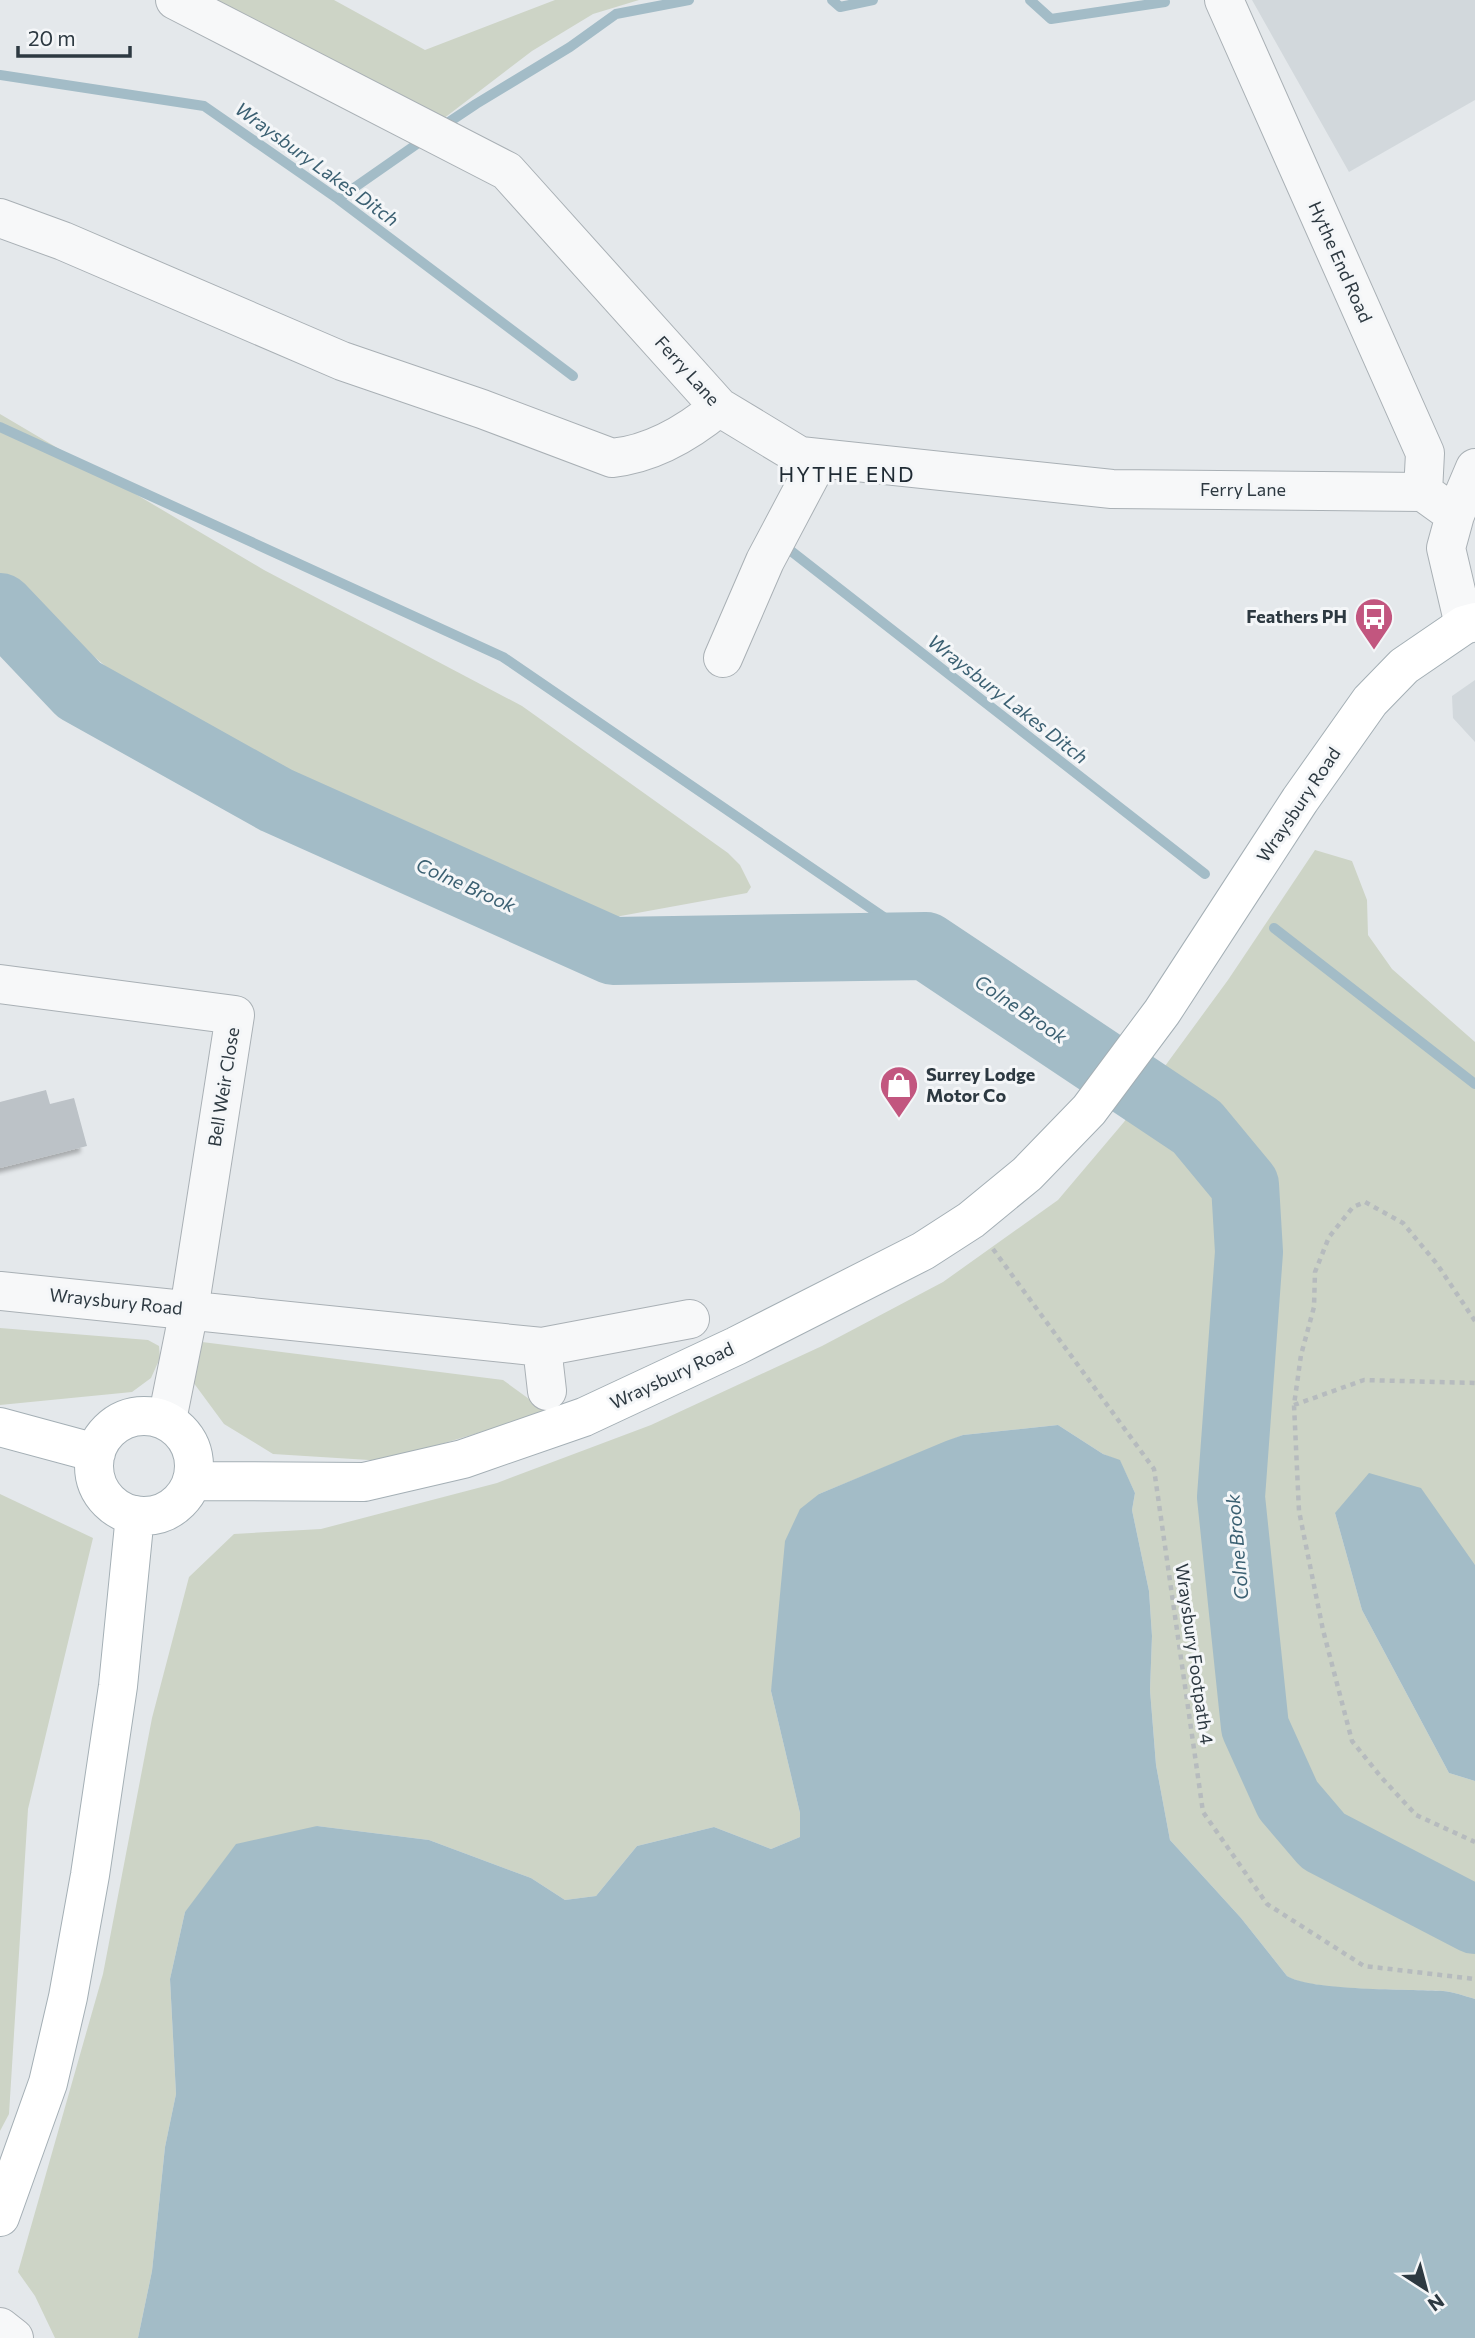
<svg xmlns="http://www.w3.org/2000/svg" width="1475" height="2338" viewBox="0 0 1475 2338" font-family="Commissioner,sans-serif">
	<style>
		.built { fill: #d2d8dc }
		.green { fill: #cdd4c6 }
		.water { fill: #a3bcc7 }
		.lines { fill: none; stroke-linecap: round; stroke-linejoin: round }
		.stream { stroke: #a3bcc7; stroke-width: 10 }
		.river { stroke: #a3bcc7; stroke-width: 68 }
		.building { fill: #bcc2c7; filter: url(#shadow) }
		.minor-casing { stroke: #a9b0b5; stroke-width: 40 }
		.major-casing { stroke: #a4afb5; stroke-width: 40 }
		.path { stroke: #b6bbbe; stroke-width: 4.5; stroke-dasharray: 5 5; stroke-linecap: butt }
		.minor { stroke: #f7f8f9; stroke-width: 38 }
		.major { stroke: #fff; stroke-width: 38 }
		.labels { text-anchor: middle; stroke-width: 6; stroke-linejoin: round; paint-order: stroke }
		.street-label { font-size: 18px; fill: #2d3941; stroke: #f4f6f8 }
		.poi-label { font-size: 18px; font-weight: bold; fill: #2d3941; stroke: #f4f6f8; text-anchor: end }
		.water-label { font-size: 19px; font-style: italic; fill: #3b6072; stroke: #f4f6f8 }
		.quarter-label { font-size: 21px; letter-spacing: 2px; fill: #1f2a33; stroke: #f4f6f8 }
	</style>
	<defs>
		<filter id="shadow"><feDropShadow dx="-6" dy="6" stdDeviation="2" flood-color="#0004"/></filter>
	</defs>
	<rect width="100%" height="100%" fill="#e4e8eb"/>
	<!-- built -->
	<path class="built" d="M1252,0H1475V100L1349,172Z
		M1475,680V742L1453,718L1452,696Z"/>
	<!-- green -->
	<path class="green" d="M161,0H334L425,50L555,0H639L593,14L532,51L426,132Z
		M0,414L264,570L522,706L728,853L740,865L751,887L747,893L615,917L574,918L531,910L496,898L195,742L0,577Z
		M1315,850L1352,861L1367,900L1368,935L1392,969L1475,1042V1565L1335,1513L1362,1610L1449,1773L1475,1781V1999C1465,1996 1454,1992 1443,1991C1410,1989 1311,1992 1287,1976L1241,1918L1170,1840L1156,1765L1150,1690L1152,1636L1149,1591L1132,1510L1135,1493L1120,1461L1103,1454L1058,1425L963,1435L819,1494L771,1691L800,1813V1837L771,1849L714,1827L637,1846L596,1896L565,1900L531,1878L429,1840L317,1826L185,1912L170,1979L176,2094L165,2147L152,2271L138,2338H55L35,2296L18,2272L103,1974L152,1718L189,1577L234,1534L321,1529L497,1483L651,1425L822,1346L943,1282L1058,1200L1124,1122L1228,980Z
		M0,1328L148,1340L159,1346L160,1358L151,1378L132,1392L0,1405Z
		M194,1341L503,1380L547,1412L385,1461L273,1454L224,1424L193,1382Z
		M0,1494L93,1538L28,1809L9,2114L0,2131Z"/>
	<!-- water -->
	<path class="water" d="M1058,1425L1103,1454L1120,1460L1135,1493L1132,1510L1149,1591L1152,1636L1150,1690L1156,1765L1170,1840L1241,1918L1287,1976C1310,1991 1410,1989 1443,1991C1454,1992 1465,1996 1475,1999V2338H138L152,2271L165,2147L176,2094L170,1979L185,1912L236,1844L317,1826L429,1840L531,1878L565,1900L596,1896L637,1846L714,1827L771,1849L800,1837V1813L771,1691L785,1541L800,1509L819,1494L946,1441L963,1435Z
		M1369,1473L1421,1488L1475,1565V1781L1449,1773L1362,1610L1335,1513Z"/>
	<g class="lines">
		<!-- stream -->
		<path class="stream" d="M832,0L840,7L873,0
			M1030,0L1051,19L1165,2
			M0,75L204,106L338,199L573,376
			M440,128L476,104L570,47L616,14L689,0
			M338,199L427,137
			M0,427L503,657L926,946
			M791,551L1205,874
			M1274,928L1475,1084"/>
		<!-- river -->
		<path class="river" d="M0,607L79,690L276,800L613,951L926,946L1197,1127L1245,1185L1249,1252L1231,1497L1255,1727L1288,1800L1323,1841L1475,1920"/>
	</g>
	<!-- building -->
	<path class="building" d="M46,1090L50,1104L74,1098L87,1146L0,1168V1102Z"/>
	<g class="lines">
		<!-- minor casing -->
		<g class="minor-casing">
			<path id="minor" d="M175,0L507,171L719,407L800,456L1112,489L1423,492
				M1224,0L1425,453L1423,492L1455,515
				M0,218L63,241L342,361L482,409L612,458C651,454 689,432 719,407
				M1464,625L1446,548L1455,515L1475,468
				M723,658L765,561L819,459
				M0,984L235,1015L189,1310L167,1420
				M0,1291L542,1347L690,1319
				M542,1347L547,1391
				M0,2327L14,2338"/>
		</g>
		<!-- major casing -->
		<g class="major-casing">
			<path id="major" d="M94 1466a50 50 0 1 1 100 0a50 50 0 1 1-100 0Z
				M0,1427L96,1453
				M192,1481L364,1482L463,1459L584,1417L736,1346L923,1251L971,1220L1027,1174L1089,1110L1162,1012L1300,800L1370,701L1404,666L1464,625L1475,622
				M0,2217L48,2083L68,1997L90,1875L118,1686L135,1515"/>
		</g>
		<!-- path -->
		<path class="path" d="M993,1249L1154,1469L1203,1812L1267,1904L1364,1966L1475,1979
			M1475,1321L1437,1264L1403,1223L1365,1202L1353,1207L1329,1237L1315,1272L1314,1307L1301,1355L1294,1405L1299,1511L1323,1630L1352,1741L1381,1777L1416,1815L1475,1842
			M1294,1405L1364,1380L1475,1383"/>
		<!-- minor -->
		<use href="#minor" class="minor"/>
		<!-- major -->
		<use href="#major" class="major"/>
	</g>
	<!-- icons -->
	<defs>
		<g id="bus-pin" transform="scale(2.0125)"><path d="M0 17L-7.5 6A9.5 9.5 0 1 1 7.5 6Z" fill="#c2567f" stroke="#f4f6f8"/><path d="M-5-6H5V4H4V6H2V4H-2V6H-4V4H-5ZM-3.5-4V0h7V-4ZM-3.5 1.2v1.5H-2V1.2ZM2 1.2v1.5H3.5V1.2Z" fill="#fff"/></g>
		<g id="shop-pin" transform="scale(2.0125)"><path d="M0 17L-7.5 6A9.5 9.5 0 1 1 7.5 6Z" fill="#c2567f" stroke="#f4f6f8"/><path d="M-5-2.5h2.3a2.7 3.5 0 0 1 5.4 0H5L5.5 6h-11ZM-1.5-2.5h3a1.5 2.3 0 0 0-3 0Z" fill="#fff"/></g>
	</defs>
	<g fill-rule="evenodd">
		<use href="#bus-pin" x="1374" y="617"/>
		<use href="#shop-pin" x="899" y="1085"/>
	</g>
	<g class="labels">
		<!-- street labels -->
		<g class="street-label">
			<text transform="translate(1340 262) rotate(66)" y="6">Hythe End Road</text>
			<text transform="translate(687 371) rotate(48)" y="6">Ferry Lane</text>
			<text x="1243" y="496">Ferry Lane</text>
			<text transform="translate(1299 805) rotate(-56)" y="6">Wraysbury Road</text>
			<text transform="translate(224 1087) rotate(-81)" y="6">Bell Weir Close</text>
			<text transform="translate(116 1302) rotate(6)" y="6">Wraysbury Road</text>
			<text transform="translate(672 1376) rotate(-25)" y="6">Wraysbury Road</text>
			<text transform="translate(1194 1654) rotate(82)" y="6">Wraysbury Footpath 4</text>
		</g>
		<!-- poi labels -->
		<g class="poi-label">
			<text x="1347" y="623">Feathers PH</text>
			<text x="926" y="1081" text-anchor="start">Surrey Lodge<tspan x="926" dy="21">Motor Co</tspan></text>
		</g>
		<!-- water labels -->
		<g class="water-label">
			<text transform="translate(317 164) rotate(36)" y="7">Wraysbury Lakes Ditch</text>
			<text transform="translate(1008 699) rotate(38)" y="7">Wraysbury Lakes Ditch</text>
			<text transform="translate(466 885) rotate(24)" y="7">Colne Brook</text>
			<text transform="translate(1021 1009) rotate(34)" y="7">Colne Brook</text>
			<text transform="translate(1237 1547) rotate(-95)" y="7">Colne Brook</text>
		</g>
		<!-- quarter labels -->
		<g class="quarter-label">
			<text x="847" y="482">HYTHE END</text>
		</g>
	</g>
	<!-- north arrow -->
	<g transform="translate(1426 2289) rotate(144)" stroke="#f4f6f8" stroke-width="5" paint-order="stroke">
	<path d="M0-5L12 26L0 18L-12 26Z" fill="#2d3941"/>
	<text y="-10" font-size="19" font-weight="bold" text-anchor="middle" fill="#2d3941">N</text>
	</g>
	<!-- scale -->
	<path d="M18 46v10h112v-10" fill="none" stroke="#2d3941" stroke-width="3.5"/>
	<text x="28" y="46" font-size="21" fill="#2d3941" stroke="#f4f6f8" stroke-width="5" paint-order="stroke">20 m</text>
</svg>
